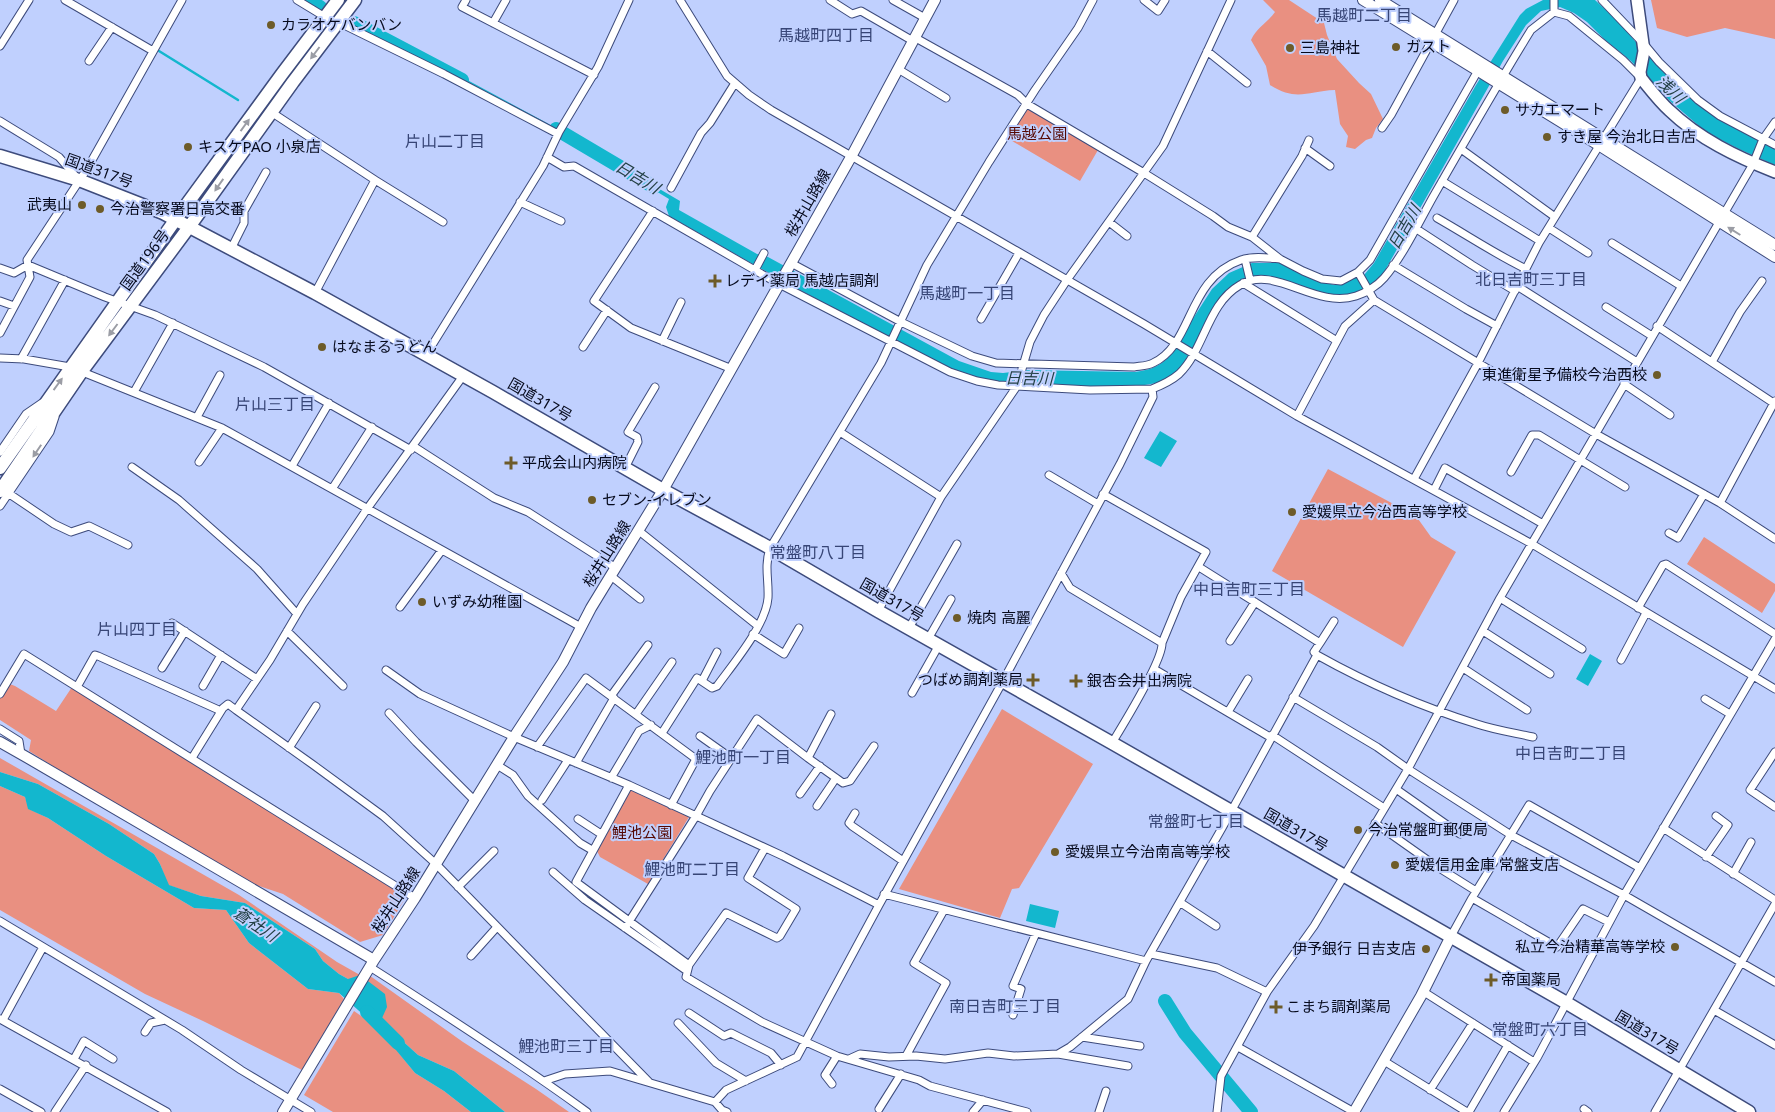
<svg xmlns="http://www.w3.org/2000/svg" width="1775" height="1112" viewBox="0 0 1775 1112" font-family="'Noto Sans','Noto Sans JP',sans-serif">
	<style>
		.green { fill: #e99081 }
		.water { fill: #13b7ce }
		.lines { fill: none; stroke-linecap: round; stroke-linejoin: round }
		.stream { stroke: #13b7ce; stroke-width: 2.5 }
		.river { stroke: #13b7ce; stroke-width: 14 }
		.street-casing { stroke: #3d4b7c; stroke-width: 9 }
		.secondary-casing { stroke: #3d4b7c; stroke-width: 12 }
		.primary-casing { stroke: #3d4b7c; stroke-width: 14 }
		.highway-casing { stroke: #3d4b7c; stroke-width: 15 }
		.street { stroke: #fff; stroke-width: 7 }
		.secondary { stroke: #fff; stroke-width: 10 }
		.primary { stroke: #fff; stroke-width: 11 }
		.highway { stroke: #fff; stroke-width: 12 }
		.oneway { fill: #9b9da5 }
		.poi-dot { fill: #6d5b29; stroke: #c0d0fe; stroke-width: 2 }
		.labels { text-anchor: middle; stroke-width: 4; stroke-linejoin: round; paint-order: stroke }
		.poi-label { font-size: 15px; fill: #060a1d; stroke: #c0d0fe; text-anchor: start }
		.park-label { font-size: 15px; fill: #550803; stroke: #c0d0fe }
		.street-label { font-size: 15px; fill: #060a1d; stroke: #c0d0fe }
		.neighbourhood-label { font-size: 16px; fill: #374576; stroke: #c0d0fe }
		.water-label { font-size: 16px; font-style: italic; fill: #223f44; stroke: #c0d0fe }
	</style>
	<rect width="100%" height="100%" fill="#c0d0fe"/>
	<!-- green -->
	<path class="green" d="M1263,0H1289L1324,23L1327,35L1337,59L1359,83L1371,94L1383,119L1376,128L1372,138L1366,140L1355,149L1346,147L1348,136L1340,124L1335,90C1307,91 1297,102 1270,85L1266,66L1251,40C1257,27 1266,24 1275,12Z
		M1651,0H1775V39L1725,28L1687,37L1657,28Z
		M1028,107L1098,150L1080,181L1007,138Z
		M1328,469L1416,516L1431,537L1456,552L1403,647L1272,571Z
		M1704,537L1775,584V591L1762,613L1687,564Z
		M7,683L15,686L56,711L72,687L406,897L383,935L360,942L283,894L256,885L83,785L29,751L31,740L0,720V694Z
		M1002,709L1093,764L1019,888L1012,889L1000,918L899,889Z
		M0,758L239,895L337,962L360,975L366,973L463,1042L536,1089L569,1112H505L454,1071L418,1055L396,1035L398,1052L415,1073L444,1091L471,1112H333L304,1095L354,1011L377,1027L348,979L339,974L323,961L315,949L245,903L201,896L168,885L160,864L154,854L109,824L38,784L0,772Z
		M0,786L25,797L29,809L48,818L106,856L194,908L226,910L249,943L308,989L339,993L344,999L302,1070L203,1021L145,994L0,910Z
		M630,790L689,817L648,884L600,857L597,851Z"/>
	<!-- water -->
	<path class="water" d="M1543,0C1561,0 1578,0 1595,0L1621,24L1635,41L1663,69L1714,116L1775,147V165L1741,150L1711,135L1699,126L1670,101L1631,61L1605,40L1587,22L1574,13L1560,7L1541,11L1526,25L1503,61L1383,274C1377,280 1370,287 1362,290C1310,314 1268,243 1222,296C1210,310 1203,330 1194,347L1191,348C1176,390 1143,386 1106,386C1066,386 1011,388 974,377C940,368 909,347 878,332C807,295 738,256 669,216L666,207L669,199L552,128L362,27L363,23L404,43L445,68L547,123L680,201L679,210L757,254L768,257L959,361L991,372L1003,373L1027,370L1135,372C1152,370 1163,365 1174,351C1178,347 1181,344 1181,337L1212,289L1229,273L1252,263H1280L1291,267L1318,280L1334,285L1364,275L1374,263L1476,85L1520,15L1526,9Z
		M1160,431L1177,441L1161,467L1144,458Z
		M1590,654L1602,661L1588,686L1576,679Z
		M0,772L38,784L109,824L154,854L160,864L169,885L201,896L245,903L315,949L323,961L339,974L348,979L360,975L385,994L387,1007L378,1027L396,1035L418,1055L454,1071L505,1112H471L444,1091L415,1073L377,1027L339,993L308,989L249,943L226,910L194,908L106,856L48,818L28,809L25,797L0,786Z
		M1030,904L1059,911L1055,928L1026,921Z"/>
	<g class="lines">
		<!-- stream -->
		<path class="stream" d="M159,51L238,100"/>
		<!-- river -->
		<path class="river" d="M308,0L320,7
			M354,23L462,80
			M556,129L654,187
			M1165,1001L1185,1033L1251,1112
			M367,1012L398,1043"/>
		<!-- street casing -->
		<g class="street-casing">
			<path id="street" d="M65,0L153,51
				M297,0L325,17
				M466,0L462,7L594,75
				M680,0L727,76L749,95L771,110L1144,324L1297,416L1532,544L1775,689
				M830,0L852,14L861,11L913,41
				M893,0L925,18
				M1144,0L1158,11L1165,0
				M1554,0V12
				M1602,0L1644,44L1659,62L1698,100L1720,116L1775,145
				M338,22L444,74L558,134
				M493,23L506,0
				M914,37L1018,95L1027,104L1144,173L1213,216L1228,227L1252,237L1280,259L1303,271L1322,279L1341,281L1358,272L1370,260L1480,67
				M0,46L29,0
				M1207,51L1247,83
				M89,61L112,27
				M898,69L946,98
				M271,112L375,180
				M0,121L59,157L77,178
				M1382,128L1391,115L1454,0
				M1305,148L1330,166
				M1461,149L1555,217
				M547,157L564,167L574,166L779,284L950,372L977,381L998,385L1090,390L1152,389
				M1442,181L1540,241
				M671,188L701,133L710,123L735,83
				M520,202L561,221
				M653,211L594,301L631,328L732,369
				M1437,218C1467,235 1495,254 1526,269
				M1109,222L1127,236
				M1415,228L1472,265L1515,291
				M1549,228L1588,253
				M1252,237L1302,156L1309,140
				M1612,243L1681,286
				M231,249L244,223V211L266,172
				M1245,259L1250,280
				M791,263L901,322L972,356L996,363L1134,367C1140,366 1148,366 1153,363C1194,344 1186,279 1241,260C1253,256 1268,258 1280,259
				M1393,265L1466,309L1497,326
				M0,268L14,273L28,265L105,297L155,315L264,367L411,450
				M755,270L764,253
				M1358,272L1374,300L1596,434L1720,503L1775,539
				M1243,283L1337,341
				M1517,286L1637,362
				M315,293L375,180L443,222
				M0,301L14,306
				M1606,307L1652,336
				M981,319L1019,253
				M1657,326L1775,404
				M0,333L30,277L27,260L87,169L182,0
				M662,341L681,302
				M583,347L607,310
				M426,355L543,166L559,132L598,67L629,0
				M0,358L24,359L70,367L222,428L581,627
				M21,359L65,280
				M1712,362L1740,312L1762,281
				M463,376L367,509L303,604L270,660L236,710L312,764L383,816L436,864L649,1082
				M1624,384L1670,415
				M134,392L173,323
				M1297,416L1345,326L1374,300
				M197,417L220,375
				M840,432L941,497
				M413,446L494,498L528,512L616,568
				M0,452L26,414L42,403
				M199,462L222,428
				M292,466L329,403
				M132,467L179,500L257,569L297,614
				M625,468L638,442L637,437L628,432L655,387
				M1511,472L1532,435H1539L1625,487
				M1049,475L1098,504
				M1414,479L1478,363L1539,243L1641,78L1623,60L1569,16L1554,12
				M332,489L372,427
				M1434,490L1445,468L1543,524
				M8,493L54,524L71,532L89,526L128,545
				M1103,494L1206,552L1181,597L1162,643C1163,660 1123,725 1112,743
				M1720,503L1775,401
				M0,506L50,432L55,417
				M639,531L758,626
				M1669,533L1678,538L1704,494
				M1199,567L1320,643L1334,621
				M1061,573L1070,588L1162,643
				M611,576L640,599
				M1500,598L1582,649
				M400,607L442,550
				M1638,608L1663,565L1666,564L1775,634
				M878,611L941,497L1017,386L1030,342L1044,315L1067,280L1163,146L1231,0
				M172,623L257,679
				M909,628L957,544
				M287,631L343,686
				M1483,631L1550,674
				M753,634L784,654L799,628
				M928,639L951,599
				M1230,641L1255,602
				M1317,655C1367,683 1422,707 1477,724C1495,730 1515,733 1533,737
				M1621,660L1646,613
				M162,668L185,631
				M1463,668L1527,710
				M1154,669L1270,737
				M386,670L420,694L514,737L629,785L783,856L879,905
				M702,681L717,652
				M203,686L221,655
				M77,687L95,655L98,656L221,711
				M912,693L939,645
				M0,694L24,654L415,898
				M611,696L648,645
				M1293,697L1377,747L1408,769L1511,835L1624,895L1775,982
				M1705,699L1730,714
				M1228,712L1248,679
				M389,713L416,742L475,801
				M636,714L672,662
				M0,729L19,741L21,754
				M662,733L697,678L712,688L717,686C733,664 766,625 768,598C769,580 764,567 770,548L881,363L927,265L989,162L1035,90L1078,28L1093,0
				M1272,735L1384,808
				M700,736L731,758
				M537,747L586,678L696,759L671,805
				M289,748L316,706
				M1775,752L1750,790L1775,807
				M192,758L223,708L228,704L236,710
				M808,758L843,783L850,781L874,746
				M576,763L614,698
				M497,765L513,775L528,796L580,843L592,850
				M611,778L639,731L651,725
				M629,785L576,882L689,965L686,977L762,1022L837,1056L919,1080L930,1086L1027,1112
				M1396,789L1460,834
				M800,794L820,766
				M542,800L568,760
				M817,806L836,778
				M855,813L849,823L852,826L903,861
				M578,819L601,834
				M1375,823L1436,866L1476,891
				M1663,828L1775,900
				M1706,857L1728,825L1716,816
				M553,872L585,900L687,971
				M1733,874L1751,842
				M458,887L494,851
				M884,894L1146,961
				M1472,898L1557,947L1583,909L1609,922
				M1181,903L1216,926
				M0,921L182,1030L241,1070L311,1112
				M625,928L696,816L710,791L757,719L808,758L831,714
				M1450,938L1472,898L1529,805L1640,868
				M1151,954L1217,968L1267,992
				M471,956L497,927
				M689,965L726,913L777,938L780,936L796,909L748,878L765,848
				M370,967C444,1014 517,1061 587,1112
				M1424,992L1534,1062
				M1714,1010L1775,1045
				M689,1013L724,1036L731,1033L771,1053L781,1065
				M1013,1015L1021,989L1013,986L1036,933
				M0,1019L167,1112
				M3,1020L43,947
				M678,1023L716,1063L746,1081
				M145,1032L151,1023L165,1020
				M1082,1037L1140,1046
				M1238,1047L1354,1112
				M1058,1054L1128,1066
				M906,1056L946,983L914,963L944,910
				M74,1059L84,1041L113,1059
				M849,1059L860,1054L889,1057L916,1056L945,1059L988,1053L1014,1056L1058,1054L1070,1047L1128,999L1146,961L1222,828L1317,655L1314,652L1320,643
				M1384,1061L1467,1112
				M544,1081L565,1074L610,1071L715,1102L722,1110L727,1112
				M832,1084L825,1075L837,1056
				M0,1089L41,1112
				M1430,1090L1473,1023
				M715,1102L726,1090L797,1057L879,905L1003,681L1120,464L1153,397L1152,389C1162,385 1171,381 1179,374C1205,349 1207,304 1240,285C1275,264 1314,309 1356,296C1366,293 1378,285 1384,278C1403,256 1419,222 1433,197C1465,141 1497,85 1531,30L1554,12
				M879,1109L901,1074
				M1584,1109L1588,1112
				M55,1112L86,1065
				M973,1112L983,1100
				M1099,1112L1106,1091
				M1217,1112L1221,1076L1267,992L1314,926L1408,769L1500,598L1753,164L1763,139L1775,122
				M1469,1112L1508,1045
				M1504,1112L1537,1058L1624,895L1775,639
				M1655,1112L1775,904"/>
		</g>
		<!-- secondary casing -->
		<g class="secondary-casing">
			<path id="secondary" d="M1363,0L1600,146L1775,257
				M1380,0L1775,245
				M0,742L28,758L374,960
				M283,1112L374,960L415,898L514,737L563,662L591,608L663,490L851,157L935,0
				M1354,1112L1421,996L1450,938"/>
		</g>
		<!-- primary casing -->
		<g class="primary-casing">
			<path id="primary" d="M1637,0L1644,51L1640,72L1641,78C1650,89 1659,101 1669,110C1699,139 1737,157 1775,172"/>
		</g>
		<!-- highway casing -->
		<g class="highway-casing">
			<path id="highway" d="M0,156L79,180L163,213L315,293L493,392L663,490L770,548L878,611L1112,743L1565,1002L1749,1112
				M0,468L176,219L282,74L338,0
				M0,491L82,371L189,227L293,82L355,0"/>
		</g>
		<!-- street -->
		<use href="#street" class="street"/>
		<!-- secondary -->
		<use href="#secondary" class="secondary"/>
		<!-- primary -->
		<use href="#primary" class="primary"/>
		<!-- highway -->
		<use href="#highway" class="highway"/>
	</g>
	<!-- one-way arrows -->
	<defs><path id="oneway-solid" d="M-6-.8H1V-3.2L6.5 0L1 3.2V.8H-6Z" transform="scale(1.25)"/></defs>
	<g class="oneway">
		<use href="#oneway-solid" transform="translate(315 53) rotate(127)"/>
		<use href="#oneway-solid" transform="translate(245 125) rotate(-54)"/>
		<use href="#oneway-solid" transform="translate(219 185) rotate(125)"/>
		<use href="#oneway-solid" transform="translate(1734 231) rotate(-148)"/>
		<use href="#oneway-solid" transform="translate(113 330) rotate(127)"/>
		<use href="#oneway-solid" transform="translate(58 384) rotate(-54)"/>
		<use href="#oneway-solid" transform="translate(37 451) rotate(124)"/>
	</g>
	<!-- markers -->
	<g class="poi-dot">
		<circle cx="271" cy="25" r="5"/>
		<circle cx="1396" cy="47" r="5"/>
		<circle cx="1290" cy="48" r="5"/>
		<circle cx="1505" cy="110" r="5"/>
		<circle cx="1547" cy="137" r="5"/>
		<circle cx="188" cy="147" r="5"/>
		<circle cx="82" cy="205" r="5"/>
		<circle cx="100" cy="209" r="5"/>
		<path d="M712.5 273.5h5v5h5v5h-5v5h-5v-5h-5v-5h5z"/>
		<circle cx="322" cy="347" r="5"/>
		<circle cx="1657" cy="375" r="5"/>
		<path d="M508.5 455.5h5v5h5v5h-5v5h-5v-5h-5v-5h5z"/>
		<circle cx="592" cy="500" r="5"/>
		<circle cx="1292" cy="512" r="5"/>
		<circle cx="422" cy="602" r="5"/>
		<circle cx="957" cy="618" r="5"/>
		<path d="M1030.5 672.5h5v5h5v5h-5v5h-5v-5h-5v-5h5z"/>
		<path d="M1073.5 673.5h5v5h5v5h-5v5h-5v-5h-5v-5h5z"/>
		<circle cx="1358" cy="830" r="5"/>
		<circle cx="1055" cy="852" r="5"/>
		<circle cx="1395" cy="865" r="5"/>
		<circle cx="1675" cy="947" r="5"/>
		<circle cx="1426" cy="949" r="5"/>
		<path d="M1488.5 972.5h5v5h5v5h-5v5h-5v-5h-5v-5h5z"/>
		<path d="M1273.5 999.5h5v5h5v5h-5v5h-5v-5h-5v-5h5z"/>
	</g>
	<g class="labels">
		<!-- poi labels -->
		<g class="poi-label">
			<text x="281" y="30">カラオケバンバン</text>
			<text x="1406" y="52">ガスト</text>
			<text x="1300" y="53">三島神社</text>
			<text x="1515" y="115">サカエマート</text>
			<text x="1557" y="142">すき屋 今治北日吉店</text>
			<text x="198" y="152">キスケPAO 小泉店</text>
			<text x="72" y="210" text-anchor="end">武夷山</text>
			<text x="110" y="214">今治警察署日高交番</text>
			<text x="725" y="286">レデイ薬局 馬越店調剤</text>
			<text x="332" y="352">はなまるうどん</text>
			<text x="1647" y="380" text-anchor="end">東進衛星予備校今治西校</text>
			<text x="522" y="468">平成会山内病院</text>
			<text x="602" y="505">セブン-イレブン</text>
			<text x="1302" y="517">愛媛県立今治西高等学校</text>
			<text x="432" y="607">いずみ幼稚園</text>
			<text x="967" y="623">焼肉 高麗</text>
			<text x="1023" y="685" text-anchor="end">つばめ調剤薬局</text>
			<text x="1087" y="686">銀杏会井出病院</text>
			<text x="1368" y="835">今治常盤町郵便局</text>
			<text x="1065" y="857">愛媛県立今治南高等学校</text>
			<text x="1405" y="870">愛媛信用金庫 常盤支店</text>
			<text x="1665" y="952" text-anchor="end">私立今治精華高等学校</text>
			<text x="1416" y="954" text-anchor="end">伊予銀行 日吉支店</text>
			<text x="1501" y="985">帝国薬局</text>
			<text x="1286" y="1012">こまち調剤薬局</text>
		</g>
		<!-- park labels -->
		<g class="park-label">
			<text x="1037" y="139">馬越公園</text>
			<text x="642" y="838">鯉池公園</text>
		</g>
		<!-- street labels -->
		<g class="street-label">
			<text transform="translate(99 171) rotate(20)" y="5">国道317号</text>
			<text transform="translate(808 203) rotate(-60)" y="5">桜井山路線</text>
			<text transform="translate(145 260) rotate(-54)" y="5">国道196号</text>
			<text transform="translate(540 400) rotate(30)" y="5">国道317号</text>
			<text transform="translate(607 554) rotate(-58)" y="5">桜井山路線</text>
			<text transform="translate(892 600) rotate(30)" y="5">国道317号</text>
			<text transform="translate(1296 830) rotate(30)" y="5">国道317号</text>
			<text transform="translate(396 900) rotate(-57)" y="5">桜井山路線</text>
			<text transform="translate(1647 1033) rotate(31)" y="5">国道317号</text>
		</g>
		<!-- neighbourhood labels -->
		<g class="neighbourhood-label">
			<text x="1364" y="21">馬越町二丁目</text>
			<text x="826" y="41">馬越町四丁目</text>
			<text x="445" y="147">片山二丁目</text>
			<text x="1531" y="285">北日吉町三丁目</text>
			<text x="967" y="299">馬越町一丁目</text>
			<text x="275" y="410">片山三丁目</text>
			<text x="818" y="558">常盤町八丁目</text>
			<text x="1249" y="595">中日吉町三丁目</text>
			<text x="137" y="635">片山四丁目</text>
			<text x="1571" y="759">中日吉町二丁目</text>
			<text x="743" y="763">鯉池町一丁目</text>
			<text x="1196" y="827">常盤町七丁目</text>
			<text x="692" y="875">鯉池町二丁目</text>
			<text x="1005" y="1012">南日吉町三丁目</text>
			<text x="1540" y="1035">常盤町六丁目</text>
			<text x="566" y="1052">鯉池町三丁目</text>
		</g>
		<!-- water labels -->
		<g class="water-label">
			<text transform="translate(1671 89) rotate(44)" y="6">浅川</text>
			<text transform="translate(638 177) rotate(31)" y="6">日吉川</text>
			<text transform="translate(1404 227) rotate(-60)" y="6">日吉川</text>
			<text transform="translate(1029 378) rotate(1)" y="6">日吉川</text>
			<text transform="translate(256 924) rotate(34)" y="6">蒼社川</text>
		</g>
	</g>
</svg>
